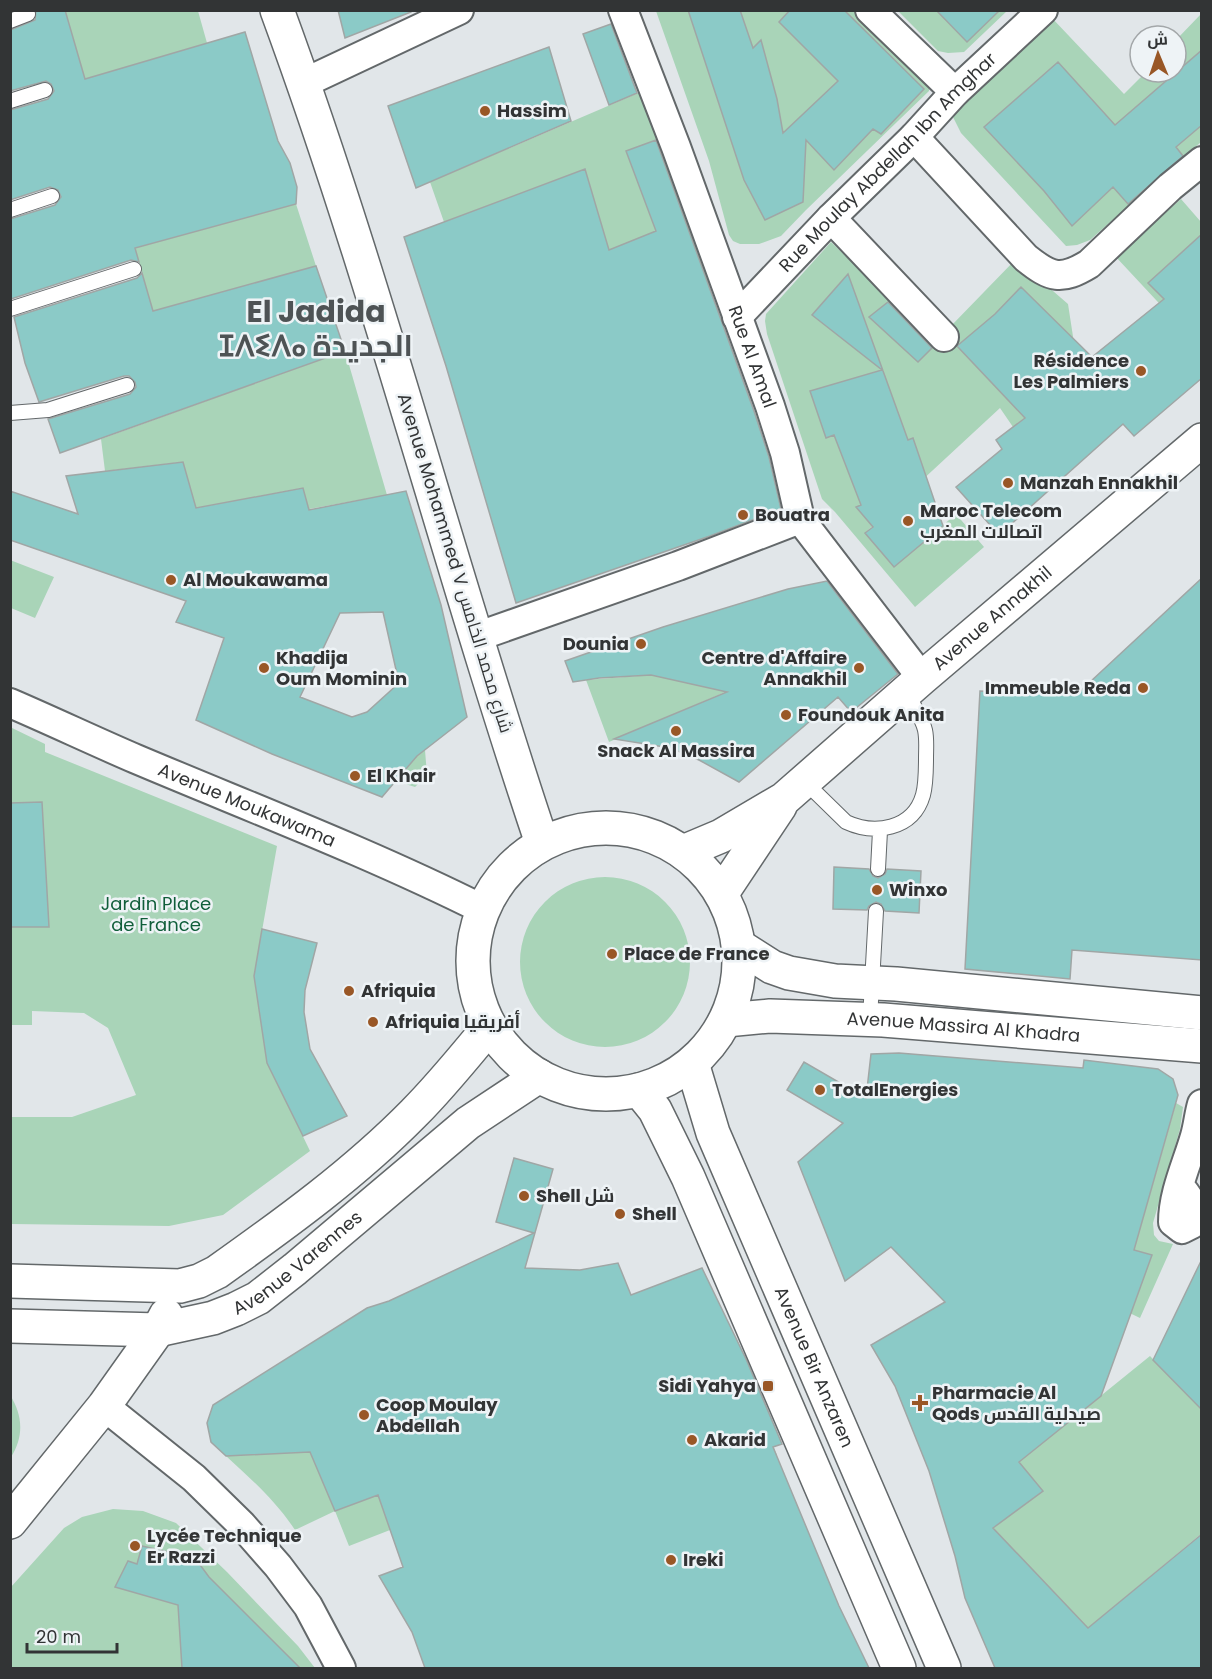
<svg xmlns="http://www.w3.org/2000/svg" width="1212" height="1679" viewBox="0 0 1212 1679" font-family="Poppins,Cairo,'Noto Sans Tifinagh',sans-serif">
	<style>
		.green { fill: #a9d4b8 }
		.building { fill: #8bcac7; stroke: #a0a6a5; stroke-width: 1.5; fill-rule: evenodd }
		.lines { fill: none; stroke-linecap: round; stroke-linejoin: round }
		.lane-casing { stroke: #63686a; stroke-width: 16 }
		.street-casing { stroke: #63686a; stroke-width: 32 }
		.secondary-casing { stroke: #63686a; stroke-width: 36 }
		.lane { stroke: #fff; stroke-width: 14 }
		.street { stroke: #fff; stroke-width: 28 }
		.secondary { stroke: #fff; stroke-width: 33 }
		.poi-dot { fill: #995726; stroke: #eef3f6; stroke-width: 2 }
		.labels { text-anchor: middle; stroke-width: 5; stroke-linejoin: round; paint-order: stroke }
		.poi-label { font-size: 18px; font-weight: bold; fill: #323435; stroke: #eef3f6; text-anchor: start }
		.street-label { font-size: 18px; fill: #323435; stroke: #eef3f6 }
		.park-label { font-size: 18px; fill: #105e3a; stroke: #eef3f6 }
		.town-label { font-size: 30px; font-weight: bold; fill: #4e5355; stroke: #eef3f6 }
	</style>
	<rect width="100%" height="100%" fill="#e1e6e9"/>
	<!-- green -->
	<path class="green" d="M65,11H198L207,43L85,79Z
		M656,11H855L899,52L929,86V91L806,210L781,236L759,244H740L733,241L729,235L709,161Z
		M898,11H1007L964,52L948,53L938,51Z
		M1201,14V142L1090,240L1077,245L1066,246L961,133L953,117L957,106L1051,17L1124,94L1146,72H1176V40Z
		M643,91L718,285L669,302H624L585,169L444,222L430,182Z
		M1181,199L1201,222V287L1170,315L1115,256Z
		M296,204L316,266L153,311L135,248Z
		M831,242L944,350L959,334L951,326L1016,259L1068,304L1078,369L1081,374L1013,427L1000,408L865,533L894,567L956,514L984,547L915,607L835,512L822,499L767,334L765,321L766,314Z
		M345,351L387,495L309,509L302,488L196,508L182,462L105,471L101,439Z
		M10,560L54,577L35,618L11,608Z
		M651,675L730,690L609,742L586,680Z
		M10,727L45,744V752L277,846L254,976L268,1064L310,1151L223,1215L169,1226L11,1224V1117H72L136,1095L108,1028L84,1013L32,1011V1025H11Z
		M425,750L427,775L415,787L396,781L417,756Z
		M520 962a85 85 0 1 1 170 0a85 85 0 1 1-170 0Z
		M1176,1103L1183,1107L1180,1129L1153,1223L1154,1235L1159,1241L1173,1244L1140,1318L1113,1305L1152,1255L1134,1250Z
		M1150,1356L1201,1408V1534L1088,1628L993,1528L1043,1491L1019,1462Z
		M740,1368L777,1455L654,1509L390,1530L349,1546L335,1511L295,1530C276,1501 251,1479 226,1456L310,1452L336,1511L453,1466Z
		M10,1395C23,1415 24,1437 11,1457Z
		M113,1509L143,1511L176,1523L227,1572L298,1646L315,1668H11V1587L64,1528L82,1517Z"/>
	<!-- building -->
	<path class="building" d="M36,10H65L85,79L245,32L278,141L290,163L297,187L296,204L135,248L139,262L131,260L11,299L10,219L55,205L61,197L58,190L50,187L10,200V110L48,99L54,91L51,84L46,81L10,91V30L35,20Z
		M338,10H411V12L345,38Z
		M688,10H740L753,48L761,40L777,99L783,133L838,81L779,22L790,10H844L924,89L881,134L873,129L834,170L806,140L803,202L765,220L744,180Z
		M936,10H1000L967,42Z
		M611,24L637,93L609,105L583,34Z
		M549,47L571,121L416,188L388,106Z
		M1202,50V125L1176,147L1183,156L1128,204L1113,187L1072,226L1044,191L984,127L1058,62L1115,125Z
		M656,140L754,411L769,457L781,509L710,536L516,603L446,366L404,237L585,169L609,250L656,231L626,151Z
		M1202,234V378L1134,436L1123,424L999,535L956,487L1002,449L996,440L1025,418L957,346L995,314L1021,287L1092,357L1164,299L1148,283Z
		M316,266L345,351L60,453L48,419L130,394L136,387L135,382L129,376H124L39,402L25,363L14,317L137,278L142,273L153,311Z
		M848,274L908,440L913,438L943,526L894,567L865,533L873,527L856,507L861,505L834,435L826,438L810,391L882,370L812,315Z
		M888,302L932,348L918,362L869,317Z
		M183,462L196,508L303,488L309,510L406,491L441,605L467,717L417,756L382,797L272,754L196,720L224,638L176,622L186,601L10,540V491L78,514L66,476ZM383,612L399,683L367,712L352,717L300,697L340,613Z
		M1202,578V960L1072,950L1070,979L965,969L980,691L1076,695Z
		M827,581L898,674L851,712L838,697L739,782L699,760L671,748L614,739L727,692L651,675L599,678L573,682L565,661L663,627L788,589Z
		M42,802L49,927H10V803Z
		M834,867L869,869L873,876L878,878L885,874L887,869L921,871L919,913L885,911L881,904L876,902L869,906L867,910L833,909Z
		M262,929L317,943L305,990L304,1012L310,1049L347,1116L303,1136L267,1063L254,976Z
		M899,1053L1083,1068L1084,1060L1158,1069L1173,1079L1178,1095L1134,1250L1152,1255L1101,1396L1019,1462L1043,1491L993,1528L1088,1628L1202,1534V1668H995L965,1598L955,1556L929,1471L895,1386L871,1345L945,1302L891,1247L845,1281L798,1162L843,1123L787,1090L804,1062L866,1098L871,1054Z
		M514,1158L553,1169L525,1268L580,1270L618,1263L631,1295L702,1268L746,1359L782,1444L773,1447L839,1606L869,1668H425L412,1632L379,1576L403,1567L378,1495L335,1511L310,1452L226,1456L211,1442L207,1423L213,1405L367,1308L389,1301L534,1233L496,1222Z
		M1202,1259V1410L1153,1360Z
		M142,1546L195,1558L209,1577L300,1668H182L178,1605L115,1587L128,1561L137,1564Z"/>
	<g class="lines">
		<!-- lane casing -->
		<g class="lane-casing">
			<path id="lane" d="M10,21L28,14
				M10,101L45,90
				M10,210L52,196
				M10,309L134,269
				M10,413L48,410L127,385
				M804,781L846,822C874,835 913,830 923,795C926,784 926,770 926,758C926,749 927,739 925,730C922,717 912,704 907,692
				M878,869L880,831
				M870,1019L876,911"/>
		</g>
		<!-- street casing -->
		<g class="street-casing">
			<g id="street">
				<path id="s1" d="M623,10L676,147L770,406L785,453L800,519L922,678"/>
				<path d="M870,10L955,92"/>
				<path d="M304,83L459,10"/>
				<path d="M914,137L1026,258C1051,278 1061,281 1089,264L1170,187L1202,161"/>
				<path d="M831,218L944,337"/>
				<path id="s2" d="M737,317L831,218L914,137L955,92L1043,10"/>
				<path d="M476,637L678,566L800,519"/>
				<path id="s3" d="M10,703C52,721 94,741 136,759C252,808 370,853 484,910"/>
				<path d="M1179,1186C1190,1197 1196,1209 1192,1224L1182,1229L1173,1222C1173,1193 1187,1164 1195,1136C1198,1126 1199,1114 1202,1104"/>
				<path d="M104,1406L194,1478L242,1525L278,1566L308,1606L341,1668"/>
			</g>
		</g>
		<!-- secondary casing -->
		<g class="secondary-casing">
			<g id="secondary">
				<path d="M277,10C378,284 449,567 542,843"/>
				<circle cx="606" cy="961" r="133"/>
				<path id="s4" d="M683,852L721,836L784,799L922,678L1202,440"/>
				<path d="M722,893L780,806"/>
				<path d="M739,946L772,967L789,973L835,981L896,984L1202,1013"/>
				<path id="s5" d="M726,1020L770,1016L883,1020L1202,1046"/>
				<path id="s6" d="M692,1063L713,1133L944,1668"/>
				<path d="M639,1090L655,1110L688,1177L899,1668"/>
				<path d="M10,1281L180,1286L199,1281L217,1272C286,1223 355,1173 414,1113C441,1086 465,1056 490,1026"/>
				<path id="s7" d="M10,1326L158,1330L213,1318L236,1309L258,1298L295,1269L468,1123L539,1076"/>
				<path d="M10,1522L104,1406L158,1330L166,1315"/>
			</g>
		</g>
		<!-- lane -->
		<use href="#lane" class="lane"/>
		<!-- street -->
		<use href="#street" class="street"/>
		<!-- secondary -->
		<use href="#secondary" class="secondary"/>
	</g>
	<!-- markers -->
	<g class="poi-dot">
		<circle cx="485" cy="111" r="6"/>
		<circle cx="1141" cy="371" r="6"/>
		<circle cx="1008" cy="483" r="6"/>
		<circle cx="743" cy="515" r="6"/>
		<circle cx="908" cy="521" r="6"/>
		<circle cx="171" cy="580" r="6"/>
		<circle cx="641" cy="644" r="6"/>
		<circle cx="264" cy="668" r="6"/>
		<circle cx="859" cy="668" r="6"/>
		<circle cx="1143" cy="688" r="6"/>
		<circle cx="786" cy="715" r="6"/>
		<circle cx="676" cy="731" r="6"/>
		<circle cx="355" cy="776" r="6"/>
		<circle cx="877" cy="890" r="6"/>
		<circle cx="612" cy="954" r="6"/>
		<circle cx="349" cy="991" r="6"/>
		<circle cx="373" cy="1022" r="6"/>
		<circle cx="820" cy="1090" r="6"/>
		<circle cx="524" cy="1196" r="6"/>
		<circle cx="620" cy="1214" r="6"/>
		<rect x="762" y="1380" width="12" height="12" rx="3"/>
		<path d="M917 1394h6v6h6v6h-6v6h-6v-6h-6v-6h6z"/>
		<circle cx="364" cy="1415" r="6"/>
		<circle cx="692" cy="1440" r="6"/>
		<circle cx="135" cy="1546" r="6"/>
		<circle cx="671" cy="1560" r="6"/>
	</g>
	<g class="labels">
		<!-- poi labels -->
		<g class="poi-label">
			<text x="497" y="117">Hassim</text>
			<text x="1129" y="367" text-anchor="end">Résidence<tspan x="1129" dy="21">Les Palmiers</tspan></text>
			<text x="1020" y="489">Manzah Ennakhil</text>
			<text x="920" y="517">Maroc Telecom<tspan x="920" dy="21">اتصالات المغرب</tspan></text>
			<text x="755" y="521">Bouatra</text>
			<text x="183" y="586">Al Moukawama</text>
			<text x="629" y="650" text-anchor="end">Dounia</text>
			<text x="276" y="664">Khadija<tspan x="276" dy="21">Oum Mominin</tspan></text>
			<text x="847" y="664" text-anchor="end">Centre d'Affaire<tspan x="847" dy="21">Annakhil</tspan></text>
			<text x="1131" y="694" text-anchor="end">Immeuble Reda</text>
			<text x="798" y="721">Foundouk Anita</text>
			<text x="676" y="757" text-anchor="middle">Snack Al Massira</text>
			<text x="367" y="782">El Khair</text>
			<text x="889" y="896">Winxo</text>
			<text x="624" y="960">Place de France</text>
			<text x="361" y="997">Afriquia</text>
			<text x="385" y="1028">Afriquia أفريقيا</text>
			<text x="832" y="1096">TotalEnergies</text>
			<text x="536" y="1202">Shell شل</text>
			<text x="632" y="1220">Shell</text>
			<text x="756" y="1392" text-anchor="end">Sidi Yahya</text>
			<text x="932" y="1399">Pharmacie Al<tspan x="932" dy="21">Qods صيدلية القدس</tspan></text>
			<text x="376" y="1411">Coop Moulay<tspan x="376" dy="21">Abdellah</tspan></text>
			<text x="704" y="1446">Akarid</text>
			<text x="147" y="1542">Lycée Technique<tspan x="147" dy="21">Er Razzi</tspan></text>
			<text x="683" y="1566">Ireki</text>
		</g>
		<!-- street labels -->
		<g class="street-label">
			<text dy="6" stroke="none"><textPath href="#s2" startOffset="216">Rue Moulay Abdellah Ibn Amghar</textPath></text>
			<text dy="6" stroke="none"><textPath href="#s1" startOffset="370">Rue Al Amal</textPath></text>
			<text transform="translate(455 563) rotate(73)" y="6">Avenue Mohammed V شارع محمد الخامس</text>
			<text dy="6" stroke="none"><textPath href="#s4" startOffset="390">Avenue Annakhil</textPath></text>
			<text dy="6" stroke="none"><textPath href="#s3" startOffset="258">Avenue Moukawama</textPath></text>
			<text dy="6" stroke="none"><textPath href="#s5" startOffset="238">Avenue Massira Al Khadra</textPath></text>
			<text dy="6" stroke="none"><textPath href="#s7" startOffset="306">Avenue Varennes</textPath></text>
			<text dy="6" stroke="none"><textPath href="#s6" startOffset="328">Avenue Bir Anzaren</textPath></text>
		</g>
		<!-- park labels -->
		<g class="park-label">
			<text x="156" y="910">Jardin Place<tspan x="156" dy="21">de France</tspan></text>
		</g>
		<!-- town labels -->
		<g class="town-label">
			<text x="316" y="322">El Jadida<tspan x="316" dy="34">ⵊⴷⵉⴷⴰ الجديدة</tspan></text>
		</g>
	</g>
	<!-- border -->
	<rect width="1212" height="1679" fill="none" stroke="#323435" stroke-width="24"/>
	<!-- north arrow -->
	<g transform="translate(1158 54) rotate(358)"><circle r="28" fill="#eef3f6" stroke="#a3a7a9" stroke-width="1.5"/>
	<path d="M0-4.5L10 22L0 15L-10 22Z" fill="#995726"/>
	<text y="-9" font-size="16" font-weight="bold" text-anchor="middle" fill="#323435">ش</text>
	</g>
	<!-- scale -->
	<path d="M27 1643v9h90v-9" fill="none" stroke="#323435" stroke-width="3"/>
	<text x="36" y="1643" font-size="18" fill="#323435" stroke="#eef3f6" stroke-width="4.5" paint-order="stroke">20 m</text>
</svg>
